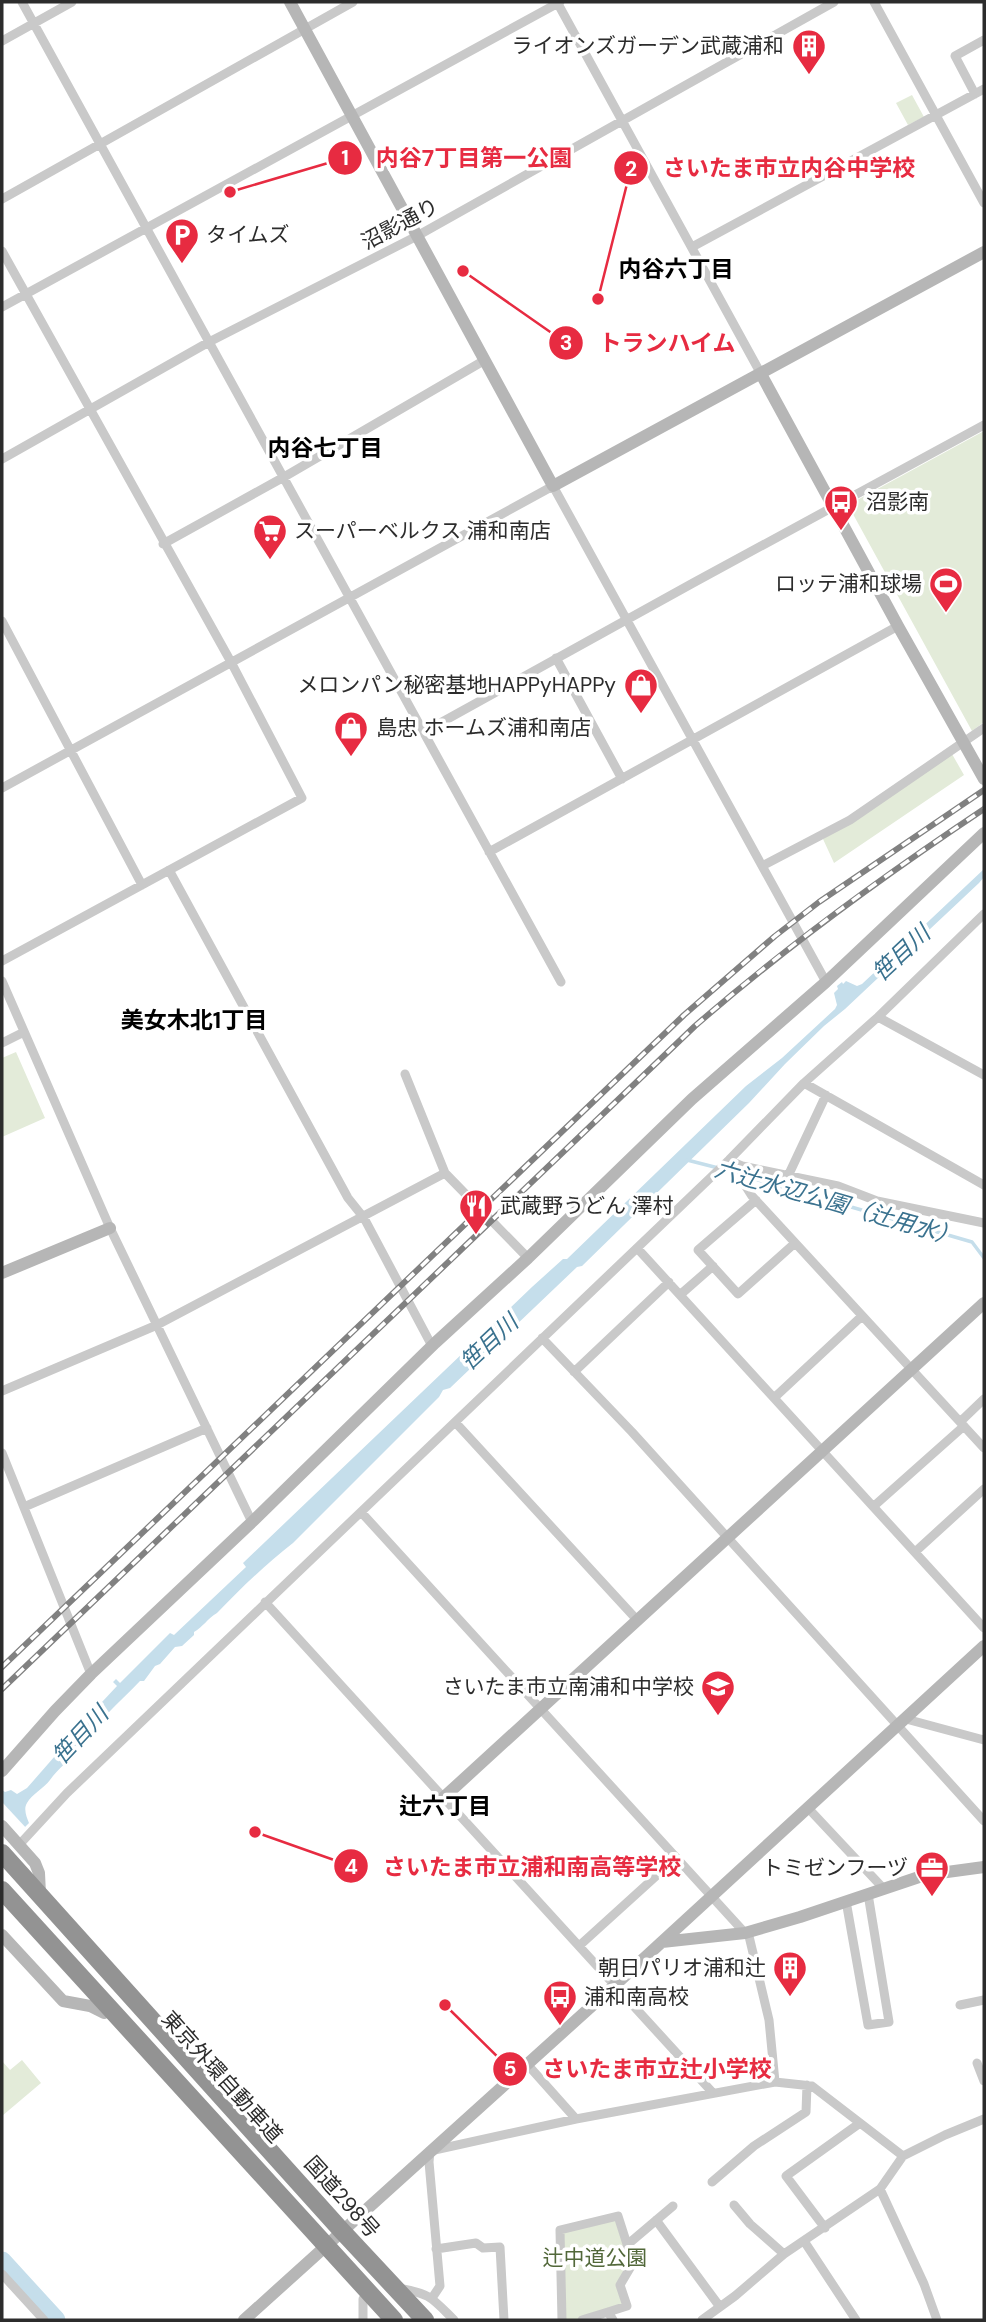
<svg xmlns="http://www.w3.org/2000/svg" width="986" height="2322" viewBox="0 0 986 2322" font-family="'DM Sans','Noto Sans JP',sans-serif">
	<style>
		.green { fill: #e3ebd9 }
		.water { fill: #c5deeb }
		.pier { fill: #fff }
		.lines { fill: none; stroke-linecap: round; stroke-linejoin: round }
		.stream { stroke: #c5deeb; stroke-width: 3.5 }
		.river { stroke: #c5deeb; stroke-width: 19 }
		.street { stroke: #c9c9c9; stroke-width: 9 }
		.secondary { stroke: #b6b6b6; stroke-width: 12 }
		.highway { stroke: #939393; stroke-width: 18 }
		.rail-casing { stroke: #818181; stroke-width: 6 }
		.rail { stroke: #fff; stroke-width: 3.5; stroke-dasharray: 10; stroke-linecap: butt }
		.labels { text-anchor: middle; stroke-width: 7; stroke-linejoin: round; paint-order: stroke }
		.poi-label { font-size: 21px; fill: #2c2c2c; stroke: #fff; text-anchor: end }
		.street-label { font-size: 21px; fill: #2c2c2c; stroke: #fff }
		.park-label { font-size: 21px; fill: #52683a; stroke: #fff }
		.neighbourhood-label { font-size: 23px; font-weight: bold; fill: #000; stroke: #fff }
		.water-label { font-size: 23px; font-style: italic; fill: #3a728f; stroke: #fff }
		.leader { fill: none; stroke: #e72b41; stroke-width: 2.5 }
		.callout-dot { fill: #e72b41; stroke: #fff; stroke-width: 2.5 }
		.mark-label { font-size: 21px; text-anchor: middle; font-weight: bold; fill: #fff }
		.callout-label { font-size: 23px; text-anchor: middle; font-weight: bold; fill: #e72b41; stroke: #fff; stroke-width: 7; stroke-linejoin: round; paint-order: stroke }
	</style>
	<rect width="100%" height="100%" fill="#fff"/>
	<!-- green -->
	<path class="green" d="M912,95L924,117L908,125L896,103Z
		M984,431V722L972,731L848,505Z
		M952,754L964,775L834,863L823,839Z
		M16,1052L45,1118L2,1137V1058Z
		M22,2060L41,2083L2,2116V2061L10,2070Z
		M619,2218L633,2263L621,2285L627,2306L575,2320H562L560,2230Z"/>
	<!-- water -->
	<path class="water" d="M984,869V877L979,883L845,1009L824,1026L785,1064L749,1103L582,1266L577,1267L450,1388L443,1390L439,1397L293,1543C266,1564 241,1588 217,1613C207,1619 203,1627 194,1632V1635L182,1646L175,1647L160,1664L155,1666L144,1681H140C119,1703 95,1723 79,1748C71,1760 58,1768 50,1780C44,1788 32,1794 27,1803C23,1809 27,1818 29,1823L2,1850V1790L5,1792L11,1790L17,1794L27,1788L69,1740L71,1741L104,1704L102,1702L117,1686L113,1682L116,1679L120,1683L170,1633L174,1635L246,1567L243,1563L532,1287L563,1259H567L746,1086L782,1058L835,1009L837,1005L834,993L838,989L837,986L842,982L843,984L846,981L857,986L862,984Z"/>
	<!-- pier -->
	<path class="pier" d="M2,1802L28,1830L2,1854Z"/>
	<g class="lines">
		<!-- stream -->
		<path class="stream" d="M687,1160L734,1172
			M741,1175L972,1242L984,1258"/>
		<!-- river -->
		<path class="river" d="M2,2261L56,2320"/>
		<!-- street -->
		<path class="street" d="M22,2L561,982
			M557,2L761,374
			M874,2L984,203
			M2,41L72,2
			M975,94L955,56L984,40
			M2,199L353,2
			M692,247L984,89
			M2,251L231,662L302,798L2,961
			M2,307L560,2
			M2,459L209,342L417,236L834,2
			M163,544L284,477L485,360
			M2,621L142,885
			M556,658L622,779
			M424,732L693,583L984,425
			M2,788L553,486L826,982
			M489,852L898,626
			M762,866L850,820L984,728
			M169,870L348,1198L364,1218L432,1346
			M2,981L110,1228L252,1522
			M878,1017L984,1075
			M2,1043L24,1032
			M405,1074L445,1173L528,1258
			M804,1083L984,1185
			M729,1160L752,1196L984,1448
			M730,1161L742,1166L838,1186L877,1201L984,1223
			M788,1176L826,1095
			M756,1200L698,1250L738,1294L795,1243
			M637,1248L984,1628
			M681,1294L713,1266
			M542,1338L632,1432L984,1821
			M574,1372L669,1282
			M2,1391L157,1325L445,1173
			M775,1397L862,1316
			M455,1422L638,1621
			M960,1422L984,1399
			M2,1453L91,1674
			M874,1506L964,1426
			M24,1507L207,1428
			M361,1512L745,1933
			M915,1552L984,1489
			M265,1602L713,2093
			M906,1719L984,1740
			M808,1808L883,1888
			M19,1845L67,1793L729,1160L804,1083L878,1017L984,914
			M846,1901L868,2025L889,2022L868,1894
			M748,1932L769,2020L775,2082
			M579,1946L676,1858
			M960,2005L984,2000
			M977,2063L984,2081
			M527,2064L576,2119
			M712,2182L754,2146L806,2112L807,2085
			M880,2189L924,2284L937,2320
			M734,2205L750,2224L784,2254
			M656,2220L720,2307
			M825,2228L786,2176L860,2123
			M804,2241L856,2320
			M627,2245L673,2206
			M436,2249L476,2243L483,2248L500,2247L504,2320
			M2,2274L44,2320
			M398,2288C431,2294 431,2297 454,2320
			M432,2298L440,2286L429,2162L430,2151L576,2119L775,2082L812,2086L903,2156
			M363,2320V2299
			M562,2320L560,2230L618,2216L633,2263L620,2285L627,2306L608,2312
			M582,2320L608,2312L613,2320
			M702,2320L735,2296L784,2254L880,2189L903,2156L945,2135L984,2119"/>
		<!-- secondary -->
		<path class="secondary" d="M290,2L553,486L984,252
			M761,374L898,626L984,779
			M2,1273L110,1228
			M2,1771L55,1711L91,1674L252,1522L435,1343L528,1258L692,1099L826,982L984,833
			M443,1798L984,1303
			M2,1826L35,1863L39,1873L40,1894
			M2,1935L63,2001L90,2006L104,2013
			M662,1942L745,1933L800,1917L925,1875L984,1867
			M244,2320L615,1985L984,1646"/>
		<!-- highway -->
		<path class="highway" d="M2,1853L341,2230L425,2320
			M2,1890L394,2320"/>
		<!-- rail casing -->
		<g class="rail-casing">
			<path id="rail" d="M2,1667L684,1015L775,936L819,902L984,790
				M2,1689L695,1026C788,945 882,877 984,809"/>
		</g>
		<!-- rail -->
		<use href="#rail" class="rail"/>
	</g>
	<!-- icons -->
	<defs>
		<g id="building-pin" transform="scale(1.75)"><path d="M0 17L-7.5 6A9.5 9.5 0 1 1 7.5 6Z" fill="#e72b41" stroke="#fff"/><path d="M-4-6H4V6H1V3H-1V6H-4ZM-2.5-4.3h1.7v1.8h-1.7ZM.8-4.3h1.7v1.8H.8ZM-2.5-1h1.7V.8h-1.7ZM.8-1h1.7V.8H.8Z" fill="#fff"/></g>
		<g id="parking-pin" transform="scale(1.75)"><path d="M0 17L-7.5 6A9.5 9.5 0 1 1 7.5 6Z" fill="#e72b41" stroke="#fff"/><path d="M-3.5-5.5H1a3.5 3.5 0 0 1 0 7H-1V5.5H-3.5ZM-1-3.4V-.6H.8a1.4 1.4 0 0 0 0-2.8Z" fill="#fff"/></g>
		<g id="bus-pin" transform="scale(1.75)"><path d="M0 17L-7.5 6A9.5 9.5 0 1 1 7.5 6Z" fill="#e72b41" stroke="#fff"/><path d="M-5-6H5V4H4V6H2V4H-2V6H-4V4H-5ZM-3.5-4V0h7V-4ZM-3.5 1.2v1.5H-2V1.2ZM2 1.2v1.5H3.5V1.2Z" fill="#fff"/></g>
		<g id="supermarket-pin" transform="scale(1.75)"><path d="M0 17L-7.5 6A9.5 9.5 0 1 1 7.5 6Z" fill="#e72b41" stroke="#fff"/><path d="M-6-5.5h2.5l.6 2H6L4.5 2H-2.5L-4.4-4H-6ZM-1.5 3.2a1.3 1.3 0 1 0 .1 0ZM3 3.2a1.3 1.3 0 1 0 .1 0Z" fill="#fff"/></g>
		<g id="stadium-pin" transform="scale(1.75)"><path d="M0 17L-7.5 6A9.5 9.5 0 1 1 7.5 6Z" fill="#e72b41" stroke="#fff"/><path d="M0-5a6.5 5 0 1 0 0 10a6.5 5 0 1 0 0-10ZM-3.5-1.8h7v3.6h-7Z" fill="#fff"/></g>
		<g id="shop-pin" transform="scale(1.75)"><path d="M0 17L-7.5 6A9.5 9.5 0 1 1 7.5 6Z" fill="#e72b41" stroke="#fff"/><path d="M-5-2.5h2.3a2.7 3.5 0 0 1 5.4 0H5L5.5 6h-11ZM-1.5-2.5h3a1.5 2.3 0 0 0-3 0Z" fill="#fff"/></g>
		<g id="restaurant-pin" transform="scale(1.75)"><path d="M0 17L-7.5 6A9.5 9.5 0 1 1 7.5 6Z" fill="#e72b41" stroke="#fff"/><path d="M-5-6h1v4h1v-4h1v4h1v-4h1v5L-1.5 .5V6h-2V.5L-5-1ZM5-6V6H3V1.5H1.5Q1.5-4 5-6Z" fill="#fff"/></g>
		<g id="school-pin" transform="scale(1.75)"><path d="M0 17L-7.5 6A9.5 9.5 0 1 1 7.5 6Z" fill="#e72b41" stroke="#fff"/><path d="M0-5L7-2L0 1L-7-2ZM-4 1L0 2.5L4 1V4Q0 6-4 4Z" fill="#fff"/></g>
		<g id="office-pin" transform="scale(1.75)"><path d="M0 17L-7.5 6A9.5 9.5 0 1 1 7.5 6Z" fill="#e72b41" stroke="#fff"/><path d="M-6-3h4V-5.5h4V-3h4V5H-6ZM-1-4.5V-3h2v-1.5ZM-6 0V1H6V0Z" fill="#fff"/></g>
	</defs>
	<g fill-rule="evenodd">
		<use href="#building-pin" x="809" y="46"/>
		<use href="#parking-pin" x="182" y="235"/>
		<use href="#bus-pin" x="841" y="502"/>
		<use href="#supermarket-pin" x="270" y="531"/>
		<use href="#stadium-pin" x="946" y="584"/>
		<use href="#shop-pin" x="641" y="685"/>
		<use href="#shop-pin" x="351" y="728"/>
		<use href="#restaurant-pin" x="476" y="1206"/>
		<use href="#school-pin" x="718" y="1687"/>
		<use href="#office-pin" x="932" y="1868"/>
		<use href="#building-pin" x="790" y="1968"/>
		<use href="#bus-pin" x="560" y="1997"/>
	</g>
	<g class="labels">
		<!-- poi labels -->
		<g class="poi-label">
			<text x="784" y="53">ライオンズガーデン武蔵浦和</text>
			<text x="206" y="242" text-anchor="start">タイムズ</text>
			<text x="866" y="509" text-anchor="start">沼影南</text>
			<text x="294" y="538" text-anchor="start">スーパーベルクス 浦和南店</text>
			<text x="922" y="591">ロッテ浦和球場</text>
			<text x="616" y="692">メロンパン秘密基地HAPPyHAPPy</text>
			<text x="376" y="735" text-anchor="start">島忠 ホームズ浦和南店</text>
			<text x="500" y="1213" text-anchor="start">武蔵野うどん 澤村</text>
			<text x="694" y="1694">さいたま市立南浦和中学校</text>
			<text x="908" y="1875">トミゼンフーヅ</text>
			<text x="766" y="1975">朝日パリオ浦和辻</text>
			<text x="584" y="2004" text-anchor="start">浦和南高校</text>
		</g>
		<!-- street labels -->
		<g class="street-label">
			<text transform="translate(400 224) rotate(-28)" y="7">沼影通り</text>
			<text transform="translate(222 2077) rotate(48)" y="7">東京外環自動車道</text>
			<text transform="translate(342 2197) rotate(48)" y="7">国道298号</text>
		</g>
		<!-- park labels -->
		<g class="park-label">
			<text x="595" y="2265">辻中道公園</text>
		</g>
		<!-- neighbourhood labels -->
		<g class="neighbourhood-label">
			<text x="676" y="277">内谷六丁目</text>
			<text x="325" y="456">内谷七丁目</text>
			<text x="194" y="1028">美女木北1丁目</text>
			<text x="445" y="1814">辻六丁目</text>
		</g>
		<!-- water labels -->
		<g class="water-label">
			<text transform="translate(901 953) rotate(-43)" y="8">笹目川</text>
			<text transform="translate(837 1203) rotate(16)" y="8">六辻水辺公園（辻用水）</text>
			<text transform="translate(489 1342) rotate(-43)" y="8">笹目川</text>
			<text transform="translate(80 1735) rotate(-47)" y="8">笹目川</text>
		</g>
	</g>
	<!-- callouts -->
	<path class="leader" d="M230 192L345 158M598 299L631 168M463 271L566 343M255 1832L351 1866M445 2005L510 2069"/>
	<g class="callout-dot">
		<circle cx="230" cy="192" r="7"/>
		<circle cx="598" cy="299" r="7"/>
		<circle cx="463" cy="271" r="7"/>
		<circle cx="255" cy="1832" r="7"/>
		<circle cx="445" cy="2005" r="7"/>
		<circle cx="345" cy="158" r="18"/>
		<circle cx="631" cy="168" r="18"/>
		<circle cx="566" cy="343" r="18"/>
		<circle cx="351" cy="1866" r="18"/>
		<circle cx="510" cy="2069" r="18"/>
	</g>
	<g class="mark-label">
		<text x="345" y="165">1</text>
		<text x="631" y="176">2</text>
		<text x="566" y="350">3</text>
		<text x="351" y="1874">4</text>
		<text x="510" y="2076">5</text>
	</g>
	<g class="callout-label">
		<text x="474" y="166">内谷7丁目第一公園</text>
		<text x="789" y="176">さいたま市立内谷中学校</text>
		<text x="667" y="351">トランハイム</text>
		<text x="532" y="1875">さいたま市立浦和南高等学校</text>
		<text x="657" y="2077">さいたま市立辻小学校</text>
	</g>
	<!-- border -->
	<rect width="986" height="2322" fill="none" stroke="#2c2c2c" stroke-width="7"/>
</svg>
